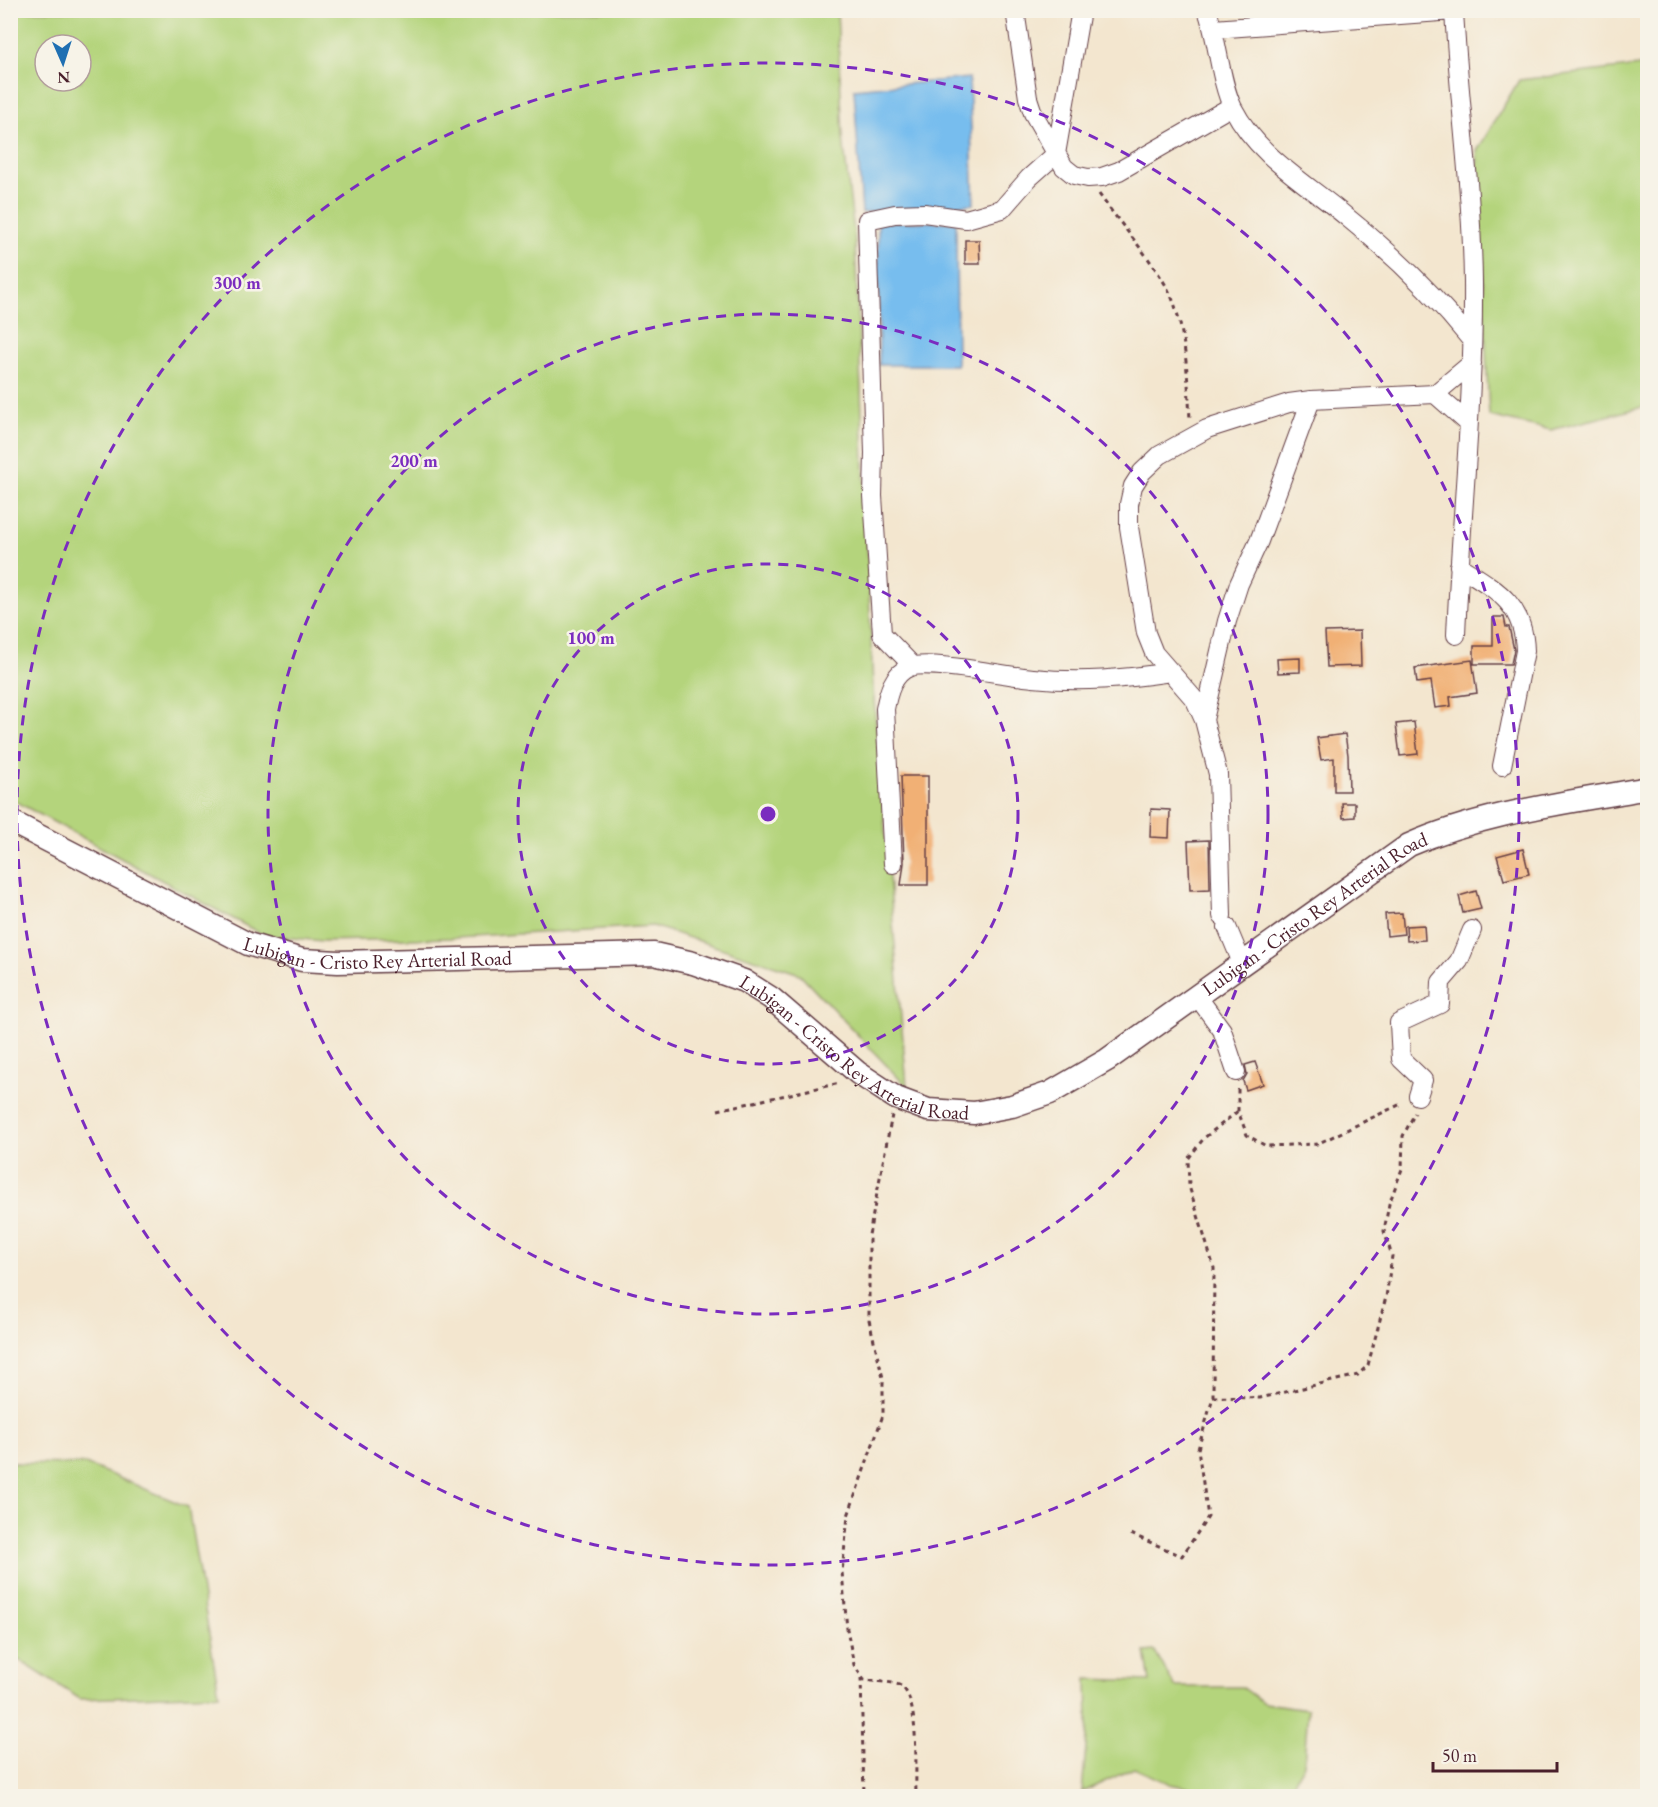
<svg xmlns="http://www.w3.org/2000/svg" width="1658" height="1807" viewBox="0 0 1658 1807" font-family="'EB Garamond',serif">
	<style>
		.green { fill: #b4d47b; stroke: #7f7a53; stroke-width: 1.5; fill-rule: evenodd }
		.water { fill: #77bdee; stroke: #606e8c; stroke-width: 1.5 }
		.building { fill: #f1b074 }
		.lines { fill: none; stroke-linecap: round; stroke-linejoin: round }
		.minor-casing { stroke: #633d44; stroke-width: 20 }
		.major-casing { stroke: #633d44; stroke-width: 25 }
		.path { stroke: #633d44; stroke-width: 3; stroke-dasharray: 4.5 4.5; stroke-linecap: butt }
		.minor { stroke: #fff; stroke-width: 18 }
		.major { stroke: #fff; stroke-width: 22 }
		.ring { fill: none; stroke: #7b2cbf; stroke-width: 3; stroke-dasharray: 10 8 }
		.labels { text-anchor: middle; stroke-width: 5; stroke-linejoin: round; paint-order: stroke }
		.street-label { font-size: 20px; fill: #4a1f2b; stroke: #f7f3e8 }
		.centre { fill: #7b2cbf; stroke: #f7f3e8; stroke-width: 3 }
		.ring-label { font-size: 18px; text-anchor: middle; font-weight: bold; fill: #7b2cbf; stroke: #f7f3e8; stroke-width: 5; stroke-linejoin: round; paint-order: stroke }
	</style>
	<rect width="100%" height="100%" fill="#f7f3e8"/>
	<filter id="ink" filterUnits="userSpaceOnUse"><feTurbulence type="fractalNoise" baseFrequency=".0167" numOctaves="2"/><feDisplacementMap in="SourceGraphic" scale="12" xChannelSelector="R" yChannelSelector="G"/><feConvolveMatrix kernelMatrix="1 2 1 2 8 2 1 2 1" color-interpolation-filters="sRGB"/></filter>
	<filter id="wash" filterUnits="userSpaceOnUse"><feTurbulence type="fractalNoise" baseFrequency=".008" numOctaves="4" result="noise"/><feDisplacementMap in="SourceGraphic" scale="24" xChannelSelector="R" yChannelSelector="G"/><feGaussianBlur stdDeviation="1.35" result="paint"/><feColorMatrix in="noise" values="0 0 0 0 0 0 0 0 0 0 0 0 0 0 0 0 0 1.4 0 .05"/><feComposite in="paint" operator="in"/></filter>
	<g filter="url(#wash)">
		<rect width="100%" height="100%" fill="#f3e6cf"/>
		<!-- green -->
		<path class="green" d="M10,11H837L843,138L855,242L873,689L907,1087L800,974L653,926L456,938L322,941L263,935L11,799ZM45,45H81V81H45Z
			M1647,65V406L1551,430L1489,416L1477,151L1519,80Z
			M10,1463L86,1464L188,1507L219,1694L80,1699L11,1655Z
			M1155,1651L1175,1687H1242L1264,1703L1308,1709L1304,1764L1291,1787L1293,1796H1216L1214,1793L1170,1784L1134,1768L1082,1792L1088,1724L1087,1679L1150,1681L1145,1652Z"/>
		<!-- water -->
		<path class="water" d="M969,78L974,204L862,213L854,89Z
			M878,222H956L957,365H879Z"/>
		<g id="blocks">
			<!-- building -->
			<path class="building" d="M965,240H979L980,264H965Z
				M1493,617H1504L1506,627H1509L1514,650L1511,664H1474V646H1493Z
				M1360,631L1361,666L1327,667L1325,632Z
				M1300,658V672L1278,673L1277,659Z
				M1472,660L1477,693L1450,697L1451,706L1435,708L1431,681L1417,683L1415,668Z
				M1414,722L1418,754L1400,756L1396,724Z
				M1345,734L1348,755L1349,791H1334V758L1321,760L1317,738Z
				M901,776H928V885H901L904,863Z
				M1342,803H1355V817L1343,818Z
				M1151,809L1170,810L1169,838L1150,837Z
				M1209,840L1210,889L1190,890L1188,841Z
				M1523,849L1529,874L1504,880L1497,856Z
				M1476,891L1481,909L1463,913L1459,896Z
				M1402,913L1404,934L1387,936L1385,914Z
				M1424,925L1425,940L1407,941L1406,926Z
				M1255,1062L1263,1084L1246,1090L1243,1081L1247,1074L1245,1065Z"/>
		</g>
	</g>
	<g filter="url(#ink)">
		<use href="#blocks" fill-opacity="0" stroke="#633d44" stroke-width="1.5"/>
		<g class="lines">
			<!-- minor casing -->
			<g class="minor-casing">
				<path id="minor" d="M1015,10L1028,98L1033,113L1064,167L1074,175L1088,178L1102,177L1119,171L1232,106
					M1207,10C1218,40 1220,82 1233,108C1258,157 1308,184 1348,218C1394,255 1435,295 1472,341
					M1214,29L1454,11C1459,101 1472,191 1473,282C1474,400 1461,517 1456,635
					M1435,394L1468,423
					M1459,566C1495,589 1524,603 1525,651L1502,766
					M913,666L882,634L873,496L874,453L867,220L895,214L924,213L966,219L1002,209L1029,178L1056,154L1081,10
					M1204,720L1227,621L1239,584L1259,541L1311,400
					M893,864L885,709C888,693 893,673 910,667C930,660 1007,676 1033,678C1081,683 1124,679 1171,672
					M1222,916L1218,774L1204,720L1195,700L1154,653L1146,633L1129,527V504L1133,486L1142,472L1160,455L1207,429L1289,403L1311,400L1435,394L1472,363
					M1227,927L1242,963
					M1197,996L1222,1030L1236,1072
					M1418,1096L1423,1080L1401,1059L1399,1023L1440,1004L1441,982L1459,961L1472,930"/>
			</g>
			<!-- major casing -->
			<g class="major-casing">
				<g id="major">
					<path id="s1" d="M10,821L248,944L302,960L338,962L654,954L693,963L744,981L771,998L858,1073L896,1098L928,1110L974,1113L1012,1106L1050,1093L1107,1060L1409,845C1484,812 1567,803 1648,788"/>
				</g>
			</g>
			<!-- path -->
			<path class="path" d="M1099,194C1120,224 1146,252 1165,284C1186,318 1188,381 1190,420
				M1238,1089V1111L1247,1135L1266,1146L1317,1144L1403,1103
				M718,1110L840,1083
				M892,1115L869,1235V1320L883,1378V1415L848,1516L842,1572L847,1629L854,1665L864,1680C874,1682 893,1681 901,1686C920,1699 915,1773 916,1796
				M1213,1397L1214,1268L1189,1186L1188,1159L1204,1138L1238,1111
				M1131,1534L1182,1556L1208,1517L1198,1449L1213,1397L1260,1398L1358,1375L1368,1365L1386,1297L1392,1256L1384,1231L1389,1204L1402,1169L1403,1136L1415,1113
				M861,1678L864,1796"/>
			<!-- minor -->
			<use href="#minor" class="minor"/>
			<!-- major -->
			<use href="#major" class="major"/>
		</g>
	</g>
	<!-- distance rings -->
	<g class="ring">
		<circle cx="768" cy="814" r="250"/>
		<circle cx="768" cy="814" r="500"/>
		<circle cx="768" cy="814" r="751"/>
	</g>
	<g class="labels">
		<!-- street labels -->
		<g class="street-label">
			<text dy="7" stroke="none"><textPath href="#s1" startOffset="1442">Lubigan - Cristo Rey Arterial Road</textPath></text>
			<text dy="7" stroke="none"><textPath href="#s1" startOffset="399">Lubigan - Cristo Rey Arterial Road</textPath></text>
			<text dy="7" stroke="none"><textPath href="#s1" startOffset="903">Lubigan - Cristo Rey Arterial Road</textPath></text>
		</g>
	</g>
	<circle cx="768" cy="814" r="9" class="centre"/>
	<g class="ring-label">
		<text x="237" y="289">300 m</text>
		<text x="414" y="467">200 m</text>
		<text x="591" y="644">100 m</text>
	</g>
	<!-- margin -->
	<rect width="1658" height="1807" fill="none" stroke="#f7f3e8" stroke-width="36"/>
	<!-- north arrow -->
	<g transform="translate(63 63) rotate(177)"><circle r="28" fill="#f7f3e8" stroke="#b29e9c" stroke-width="1.5"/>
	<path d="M0-4.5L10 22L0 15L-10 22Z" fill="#1f6fb2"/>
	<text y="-9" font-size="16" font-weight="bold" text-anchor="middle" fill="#4a1f2b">N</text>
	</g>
	<!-- scale -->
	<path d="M1433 1762v9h124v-9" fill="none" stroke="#4a1f2b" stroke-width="3"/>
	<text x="1442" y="1762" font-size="18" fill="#4a1f2b" stroke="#f7f3e8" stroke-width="4.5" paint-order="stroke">50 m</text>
</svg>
